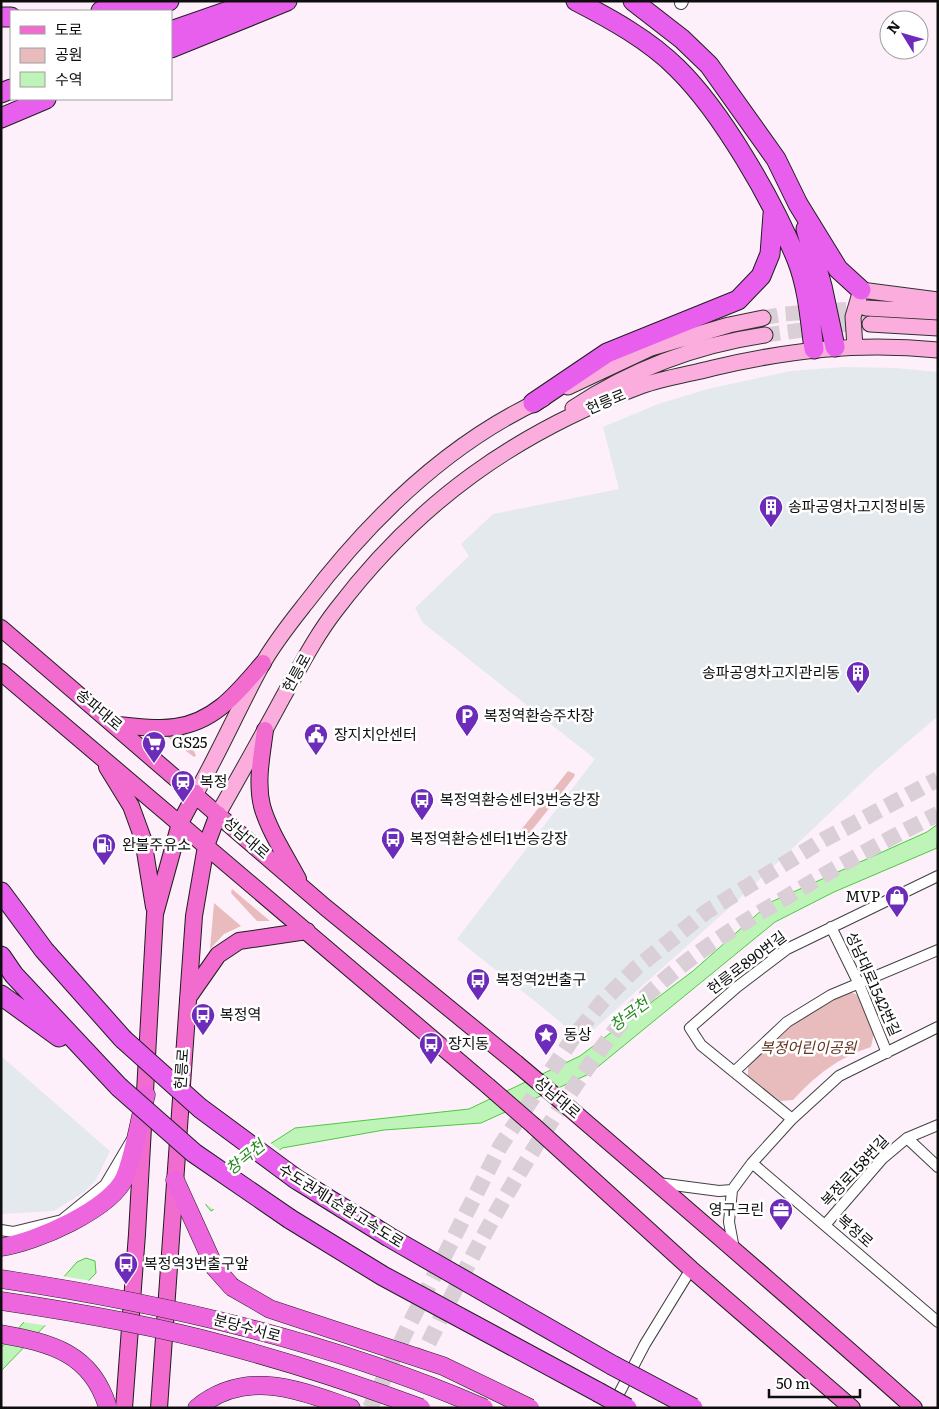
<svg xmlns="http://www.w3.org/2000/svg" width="939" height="1409" viewBox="0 0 939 1409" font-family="Literata,'Noto Sans KR',serif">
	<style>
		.industrial { fill: #e3e9ed }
		.green { fill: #e8bbbc }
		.water { fill: #bef4b7; stroke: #4ec741 }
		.pier { fill: #fef0fa }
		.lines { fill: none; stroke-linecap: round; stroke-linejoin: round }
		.secondary-tunnel { stroke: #daced7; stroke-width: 15; stroke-dasharray: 15 8; stroke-linecap: butt }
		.primary-tunnel { stroke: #daced7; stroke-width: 16; stroke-dasharray: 16 8; stroke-linecap: butt }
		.minor-casing { stroke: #414141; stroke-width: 12 }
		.tertiary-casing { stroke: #414141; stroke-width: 14 }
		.secondary-casing { stroke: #303030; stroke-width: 17 }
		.primary-casing { stroke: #1f1f1f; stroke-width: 18 }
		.trunk-casing { stroke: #1f1f1f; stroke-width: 19 }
		.motorway-casing { stroke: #1f1f1f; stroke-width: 21 }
		.minor { stroke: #fff; stroke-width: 10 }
		.tertiary { stroke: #fff; stroke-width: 12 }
		.secondary { stroke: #fbaedd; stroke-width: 15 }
		.primary { stroke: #f26ccf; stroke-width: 16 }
		.trunk { stroke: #ed66de; stroke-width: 18 }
		.motorway { stroke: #e85fee; stroke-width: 19 }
		.primary-bridge-casing { stroke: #1f1f1f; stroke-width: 18; stroke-linecap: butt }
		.trunk-bridge-casing { stroke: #1f1f1f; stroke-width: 19; stroke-linecap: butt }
		.motorway-bridge-casing { stroke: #1f1f1f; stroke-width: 21; stroke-linecap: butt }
		.primary-bridge { stroke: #f26ccf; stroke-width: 16 }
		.trunk-bridge { stroke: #ed66de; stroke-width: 18 }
		.motorway-bridge { stroke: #e85fee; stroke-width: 19 }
		.labels { text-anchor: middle; stroke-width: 5; stroke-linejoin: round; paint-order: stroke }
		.street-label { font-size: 15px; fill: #0e0e0e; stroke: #fff }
		.poi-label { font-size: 15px; fill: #0e0e0e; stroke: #fff; text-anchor: start }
		.park-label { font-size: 15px; font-style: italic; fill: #643521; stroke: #fff }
		.water-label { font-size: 16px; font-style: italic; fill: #21861b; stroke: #fff }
	</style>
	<rect width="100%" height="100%" fill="#fef0fa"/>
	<!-- industrial -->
	<path class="industrial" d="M844,367L895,368L938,372V716L874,771L738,900L581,1041L552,1015L457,939L595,759L423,623L415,608L469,556L461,544L493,514L619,489L603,427L658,404L708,389L790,371Z
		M1,1056L110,1151L96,1180L84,1192L54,1211L1,1214Z"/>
	<!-- green -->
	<path class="green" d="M185,728L196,756L194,757L162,733Z
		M568,771L575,774L574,777L528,835L521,830Z
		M232,889L270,921H257L231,893Z
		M214,903L241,926L224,934L210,949Z
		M849,991L861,997L874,1033L871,1047C839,1057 816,1075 793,1100L780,1101L748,1076V1065L789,1025Z"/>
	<!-- water -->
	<path class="water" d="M938,824L937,848L834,892L775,922L589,1074L481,1123L384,1130L282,1148L220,1206L211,1211L206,1205L208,1184L295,1128L469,1109L580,1056L693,971L771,902L927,832Z
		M86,1258L95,1261L96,1273L1,1371V1348L77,1262Z"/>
	<!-- pier -->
	<path class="pier" d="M269,1142L282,1152L222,1208L216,1211L203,1202L206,1182Z
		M62,1276L91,1281L49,1326L23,1322Z"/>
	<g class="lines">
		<!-- secondary-tunnel -->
		<path class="secondary-tunnel" d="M763,318L784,314L866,308
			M765,335L856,323L870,324"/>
		<!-- primary-tunnel -->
		<path class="primary-tunnel" d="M370,1408L408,1327L501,1145L573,1038L601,1003L636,968L706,912L823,840L938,779
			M398,1408C446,1303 499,1200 562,1105C588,1067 613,1028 646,996C687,957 736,926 785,898C835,868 885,840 938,814"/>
		<!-- minor casing -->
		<g class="minor-casing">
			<path id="minor" d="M831,927L859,984L887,1053
				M734,1072L787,1022L831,995L938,950
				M792,1119L701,1045L690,1028L737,987L787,949L938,876
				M907,1138L938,1167
				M752,1163L938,1322
				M658,1183L719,1191L732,1190
				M825,1225L882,1159L907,1138L938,1125
				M1,1230L13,1232L62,1220L105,1185L131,1141
				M734,1249L729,1222L732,1190L752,1163L792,1119L839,1076L938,1027
				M613,1405L645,1344L691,1269"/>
		</g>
		<!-- tertiary casing -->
		<g class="tertiary-casing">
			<path id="tertiary" d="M681,3L682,1"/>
		</g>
		<!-- secondary casing -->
		<g class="secondary-casing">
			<path id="secondary" d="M866,308L938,312
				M870,324L938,328
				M855,347L853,317L861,290L938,300
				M568,387L651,348L729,325L763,318
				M573,408C631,370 697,345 765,335
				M196,793C220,751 239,707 262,665C274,643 291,622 306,603C369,520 447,443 543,399
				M218,814C240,775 262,736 283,697C300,667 315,637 336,610C418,502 515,433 641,386C664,378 690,374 713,368C789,350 859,342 938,350"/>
		</g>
		<!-- primary casing -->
		<g class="primary-casing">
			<path id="primary" d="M1,628L325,907L516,1063
				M1,672L488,1086
				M117,725C135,726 157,730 175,727C215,722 238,692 263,663
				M265,730C262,754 256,781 262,806C269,831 286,856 298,879
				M107,767L131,806L143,839L154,907
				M188,998L218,955L239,941L307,931
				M561,1101C680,1203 798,1304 914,1408
				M534,1126L691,1269L852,1408
				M124,1408L137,1234L155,914L180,823L196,793
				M159,1408L194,916L206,846L218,814"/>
		</g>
		<!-- trunk casing -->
		<g class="trunk-casing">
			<path id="trunk" d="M175,1180L215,1268L232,1287
				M1,1247C34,1243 112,1209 125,1177C135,1151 139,1121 146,1095
				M1,1334C51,1343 92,1353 108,1408
				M197,1408C246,1368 298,1390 351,1408"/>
		</g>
		<!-- motorway casing -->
		<g class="motorway-casing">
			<path id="motorway" d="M576,1C611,19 649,40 677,68C722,112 773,201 797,260C808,288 810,319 814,349
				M633,1L682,39L709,65L776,159L798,204L838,269L861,290
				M101,11L169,1
				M1,17H11
				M171,31L257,1
				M171,48L287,1
				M1,93L11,89
				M1,118L46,99
				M806,229L822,286L835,347
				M533,403L607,353L738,300L761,276L770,254L773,214
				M1,892L44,950L123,1039
				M1,956L14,975L119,1087
				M1,995L59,1037
				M296,1179L389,1237L612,1365
				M290,1219L383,1276L598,1392"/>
		</g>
		<!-- minor -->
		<use href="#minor" class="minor"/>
		<!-- tertiary -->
		<use href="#tertiary" class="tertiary"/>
		<!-- secondary -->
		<use href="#secondary" class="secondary"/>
		<!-- primary -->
		<use href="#primary" class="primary"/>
		<!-- trunk -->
		<use href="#trunk" class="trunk"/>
		<!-- motorway -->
		<use href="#motorway" class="motorway"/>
		<!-- primary-bridge casing -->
		<g class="primary-bridge-casing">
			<path id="primary-bridge" d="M516,1063L561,1101
				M488,1086L534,1126"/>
		</g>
		<!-- trunk-bridge casing -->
		<g class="trunk-bridge-casing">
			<path id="trunk-bridge" d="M1,1279C167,1304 329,1341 484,1408
				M232,1287L270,1309L443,1366L530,1408
				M1,1301C76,1312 152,1325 225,1345C292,1363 357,1384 421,1408"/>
		</g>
		<!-- motorway-bridge casing -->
		<g class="motorway-bridge-casing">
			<path id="motorway-bridge" d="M123,1039L200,1108L296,1179
				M119,1087L194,1153L290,1219
				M612,1365L693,1408
				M598,1392L627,1408"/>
		</g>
		<!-- primary-bridge -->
		<use href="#primary-bridge" class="primary-bridge"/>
		<!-- trunk-bridge -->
		<use href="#trunk-bridge" class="trunk-bridge"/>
		<!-- motorway-bridge -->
		<use href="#motorway-bridge" class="motorway-bridge"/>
	</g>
	<!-- icons -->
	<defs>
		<g id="building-pin" transform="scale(1.25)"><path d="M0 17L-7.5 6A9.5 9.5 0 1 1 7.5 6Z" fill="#6c2cb9" stroke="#fff"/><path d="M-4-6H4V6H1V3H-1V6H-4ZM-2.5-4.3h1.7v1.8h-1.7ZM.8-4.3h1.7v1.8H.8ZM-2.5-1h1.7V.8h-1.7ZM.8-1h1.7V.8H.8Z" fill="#fff"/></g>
		<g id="parking-pin" transform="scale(1.25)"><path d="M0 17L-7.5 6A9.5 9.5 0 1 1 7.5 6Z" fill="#6c2cb9" stroke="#fff"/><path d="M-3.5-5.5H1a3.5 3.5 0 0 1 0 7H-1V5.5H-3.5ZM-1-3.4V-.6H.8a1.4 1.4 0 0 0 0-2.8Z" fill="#fff"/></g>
		<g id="civic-pin" transform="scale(1.25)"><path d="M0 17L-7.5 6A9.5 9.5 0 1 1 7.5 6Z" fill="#6c2cb9" stroke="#fff"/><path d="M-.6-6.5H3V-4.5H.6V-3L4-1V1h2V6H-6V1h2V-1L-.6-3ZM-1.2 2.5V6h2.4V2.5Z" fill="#fff"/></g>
		<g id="supermarket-pin" transform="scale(1.25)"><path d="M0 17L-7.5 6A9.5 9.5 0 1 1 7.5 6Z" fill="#6c2cb9" stroke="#fff"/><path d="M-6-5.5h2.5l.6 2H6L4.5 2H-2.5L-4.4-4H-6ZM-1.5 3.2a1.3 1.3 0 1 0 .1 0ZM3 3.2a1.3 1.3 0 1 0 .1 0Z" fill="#fff"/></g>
		<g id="station-pin" transform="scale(1.25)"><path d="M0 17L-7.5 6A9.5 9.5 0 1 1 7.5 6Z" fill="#6c2cb9" stroke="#fff"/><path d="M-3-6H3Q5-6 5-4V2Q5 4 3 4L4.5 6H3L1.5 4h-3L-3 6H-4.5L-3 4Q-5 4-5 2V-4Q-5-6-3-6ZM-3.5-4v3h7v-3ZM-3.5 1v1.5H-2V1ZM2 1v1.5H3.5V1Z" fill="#fff"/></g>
		<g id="bus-pin" transform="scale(1.25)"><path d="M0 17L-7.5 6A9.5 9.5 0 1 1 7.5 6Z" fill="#6c2cb9" stroke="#fff"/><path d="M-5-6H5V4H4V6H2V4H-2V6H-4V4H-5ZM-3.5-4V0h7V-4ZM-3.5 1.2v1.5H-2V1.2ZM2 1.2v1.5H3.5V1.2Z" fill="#fff"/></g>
		<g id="fuel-pin" transform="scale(1.25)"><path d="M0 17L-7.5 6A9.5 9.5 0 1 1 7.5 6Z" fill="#6c2cb9" stroke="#fff"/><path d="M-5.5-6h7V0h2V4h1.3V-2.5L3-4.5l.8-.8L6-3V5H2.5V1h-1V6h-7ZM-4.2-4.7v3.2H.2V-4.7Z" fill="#fff"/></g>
		<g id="shop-pin" transform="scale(1.25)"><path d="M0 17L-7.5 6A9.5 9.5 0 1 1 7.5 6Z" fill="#6c2cb9" stroke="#fff"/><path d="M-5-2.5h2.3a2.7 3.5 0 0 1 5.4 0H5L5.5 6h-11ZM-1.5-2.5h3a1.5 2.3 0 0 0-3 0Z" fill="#fff"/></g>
		<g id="sight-pin" transform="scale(1.25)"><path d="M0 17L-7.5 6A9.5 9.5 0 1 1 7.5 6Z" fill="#6c2cb9" stroke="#fff"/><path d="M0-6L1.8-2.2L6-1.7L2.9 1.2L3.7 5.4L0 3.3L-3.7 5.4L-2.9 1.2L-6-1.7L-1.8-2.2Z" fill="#fff"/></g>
		<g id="office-pin" transform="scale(1.25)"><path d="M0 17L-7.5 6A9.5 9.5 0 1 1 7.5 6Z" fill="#6c2cb9" stroke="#fff"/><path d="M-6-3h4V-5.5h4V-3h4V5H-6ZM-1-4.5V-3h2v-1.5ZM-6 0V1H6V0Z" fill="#fff"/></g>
	</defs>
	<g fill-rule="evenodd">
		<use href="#building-pin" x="771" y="507"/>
		<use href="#building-pin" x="858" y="673"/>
		<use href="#parking-pin" x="467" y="716"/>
		<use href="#civic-pin" x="316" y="735"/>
		<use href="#supermarket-pin" x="154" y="743"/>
		<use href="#station-pin" x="183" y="782"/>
		<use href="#bus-pin" x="422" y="800"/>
		<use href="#bus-pin" x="393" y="839"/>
		<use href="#fuel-pin" x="104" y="845"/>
		<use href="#shop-pin" x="897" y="897"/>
		<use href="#bus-pin" x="478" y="980"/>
		<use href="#bus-pin" x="203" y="1015"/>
		<use href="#sight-pin" x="546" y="1035"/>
		<use href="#bus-pin" x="431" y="1044"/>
		<use href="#office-pin" x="781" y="1210"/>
		<use href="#bus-pin" x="126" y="1264"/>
	</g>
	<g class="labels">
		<!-- street labels -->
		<g class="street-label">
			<text transform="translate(606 402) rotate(-23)" y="5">헌릉로</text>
			<text transform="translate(297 673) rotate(-61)" y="5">헌릉로</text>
			<text transform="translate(99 710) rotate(40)" y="5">송파대로</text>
			<text transform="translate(246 838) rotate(41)" y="5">성남대로</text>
			<text transform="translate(747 963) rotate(-37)" y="5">헌릉로890번길</text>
			<text transform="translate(873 984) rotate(66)" y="5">성남대로1542번길</text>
			<text transform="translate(182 1069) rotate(-86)" y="5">헌릉로</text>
			<text transform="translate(557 1098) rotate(40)" y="5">성남대로</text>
			<text transform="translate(855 1171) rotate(-47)" y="5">복정로158번길</text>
			<text transform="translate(341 1206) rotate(32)" y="5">수도권제1순환고속도로</text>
			<text transform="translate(855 1231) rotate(41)" y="5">복정로</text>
			<text transform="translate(247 1328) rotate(15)" y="5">분당수서로</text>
		</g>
		<!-- poi labels -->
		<g class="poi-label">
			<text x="788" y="512">송파공영차고지정비동</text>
			<text x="840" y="678" text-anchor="end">송파공영차고지관리동</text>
			<text x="484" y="721">복정역환승주차장</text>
			<text x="334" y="740">장지치안센터</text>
			<text x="172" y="748">GS25</text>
			<text x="200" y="787">복정</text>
			<text x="440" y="805">복정역환승센터3번승강장</text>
			<text x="410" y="844">복정역환승센터1번승강장</text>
			<text x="122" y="850">완불주유소</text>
			<text x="880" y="902" text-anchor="end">MVP</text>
			<text x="496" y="985">복정역2번출구</text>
			<text x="220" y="1020">복정역</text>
			<text x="564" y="1040">동상</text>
			<text x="448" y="1049">장지동</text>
			<text x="764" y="1215" text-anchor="end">영구크린</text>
			<text x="144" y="1269">복정역3번출구앞</text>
		</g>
		<!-- park labels -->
		<g class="park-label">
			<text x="808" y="1053">복정어린이공원</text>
		</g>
		<!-- water labels -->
		<g class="water-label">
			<text transform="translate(629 1014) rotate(-37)" y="6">창곡천</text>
			<text transform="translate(245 1157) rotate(-39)" y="6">창곡천</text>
		</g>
	</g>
	<!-- border -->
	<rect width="939" height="1409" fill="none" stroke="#0e0e0e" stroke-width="5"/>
	<!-- legend -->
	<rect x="10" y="10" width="162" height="90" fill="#ffffff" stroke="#9f9f9f"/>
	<rect x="20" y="26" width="25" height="8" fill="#f26ccf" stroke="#9f9f9f"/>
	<text x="55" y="35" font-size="15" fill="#0e0e0e">도로</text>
	<rect x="20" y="48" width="25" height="15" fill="#e8bbbc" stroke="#9f9f9f"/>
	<text x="55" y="60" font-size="15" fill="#0e0e0e">공원</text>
	<rect x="20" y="72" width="25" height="15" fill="#bef4b7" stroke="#9f9f9f"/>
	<text x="55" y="85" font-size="15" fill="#0e0e0e">수역</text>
	<!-- north arrow -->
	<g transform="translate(904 35) rotate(307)"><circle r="24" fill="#ffffff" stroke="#9f9f9f"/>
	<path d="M0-4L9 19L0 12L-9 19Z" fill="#6c2cb9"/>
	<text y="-8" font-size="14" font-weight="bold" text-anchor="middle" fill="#0e0e0e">N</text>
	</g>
	<!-- scale -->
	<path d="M769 1389v8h91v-8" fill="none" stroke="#0e0e0e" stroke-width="2.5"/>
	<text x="776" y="1389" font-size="15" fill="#0e0e0e" stroke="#ffffff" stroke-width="4" paint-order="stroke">50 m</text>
</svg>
